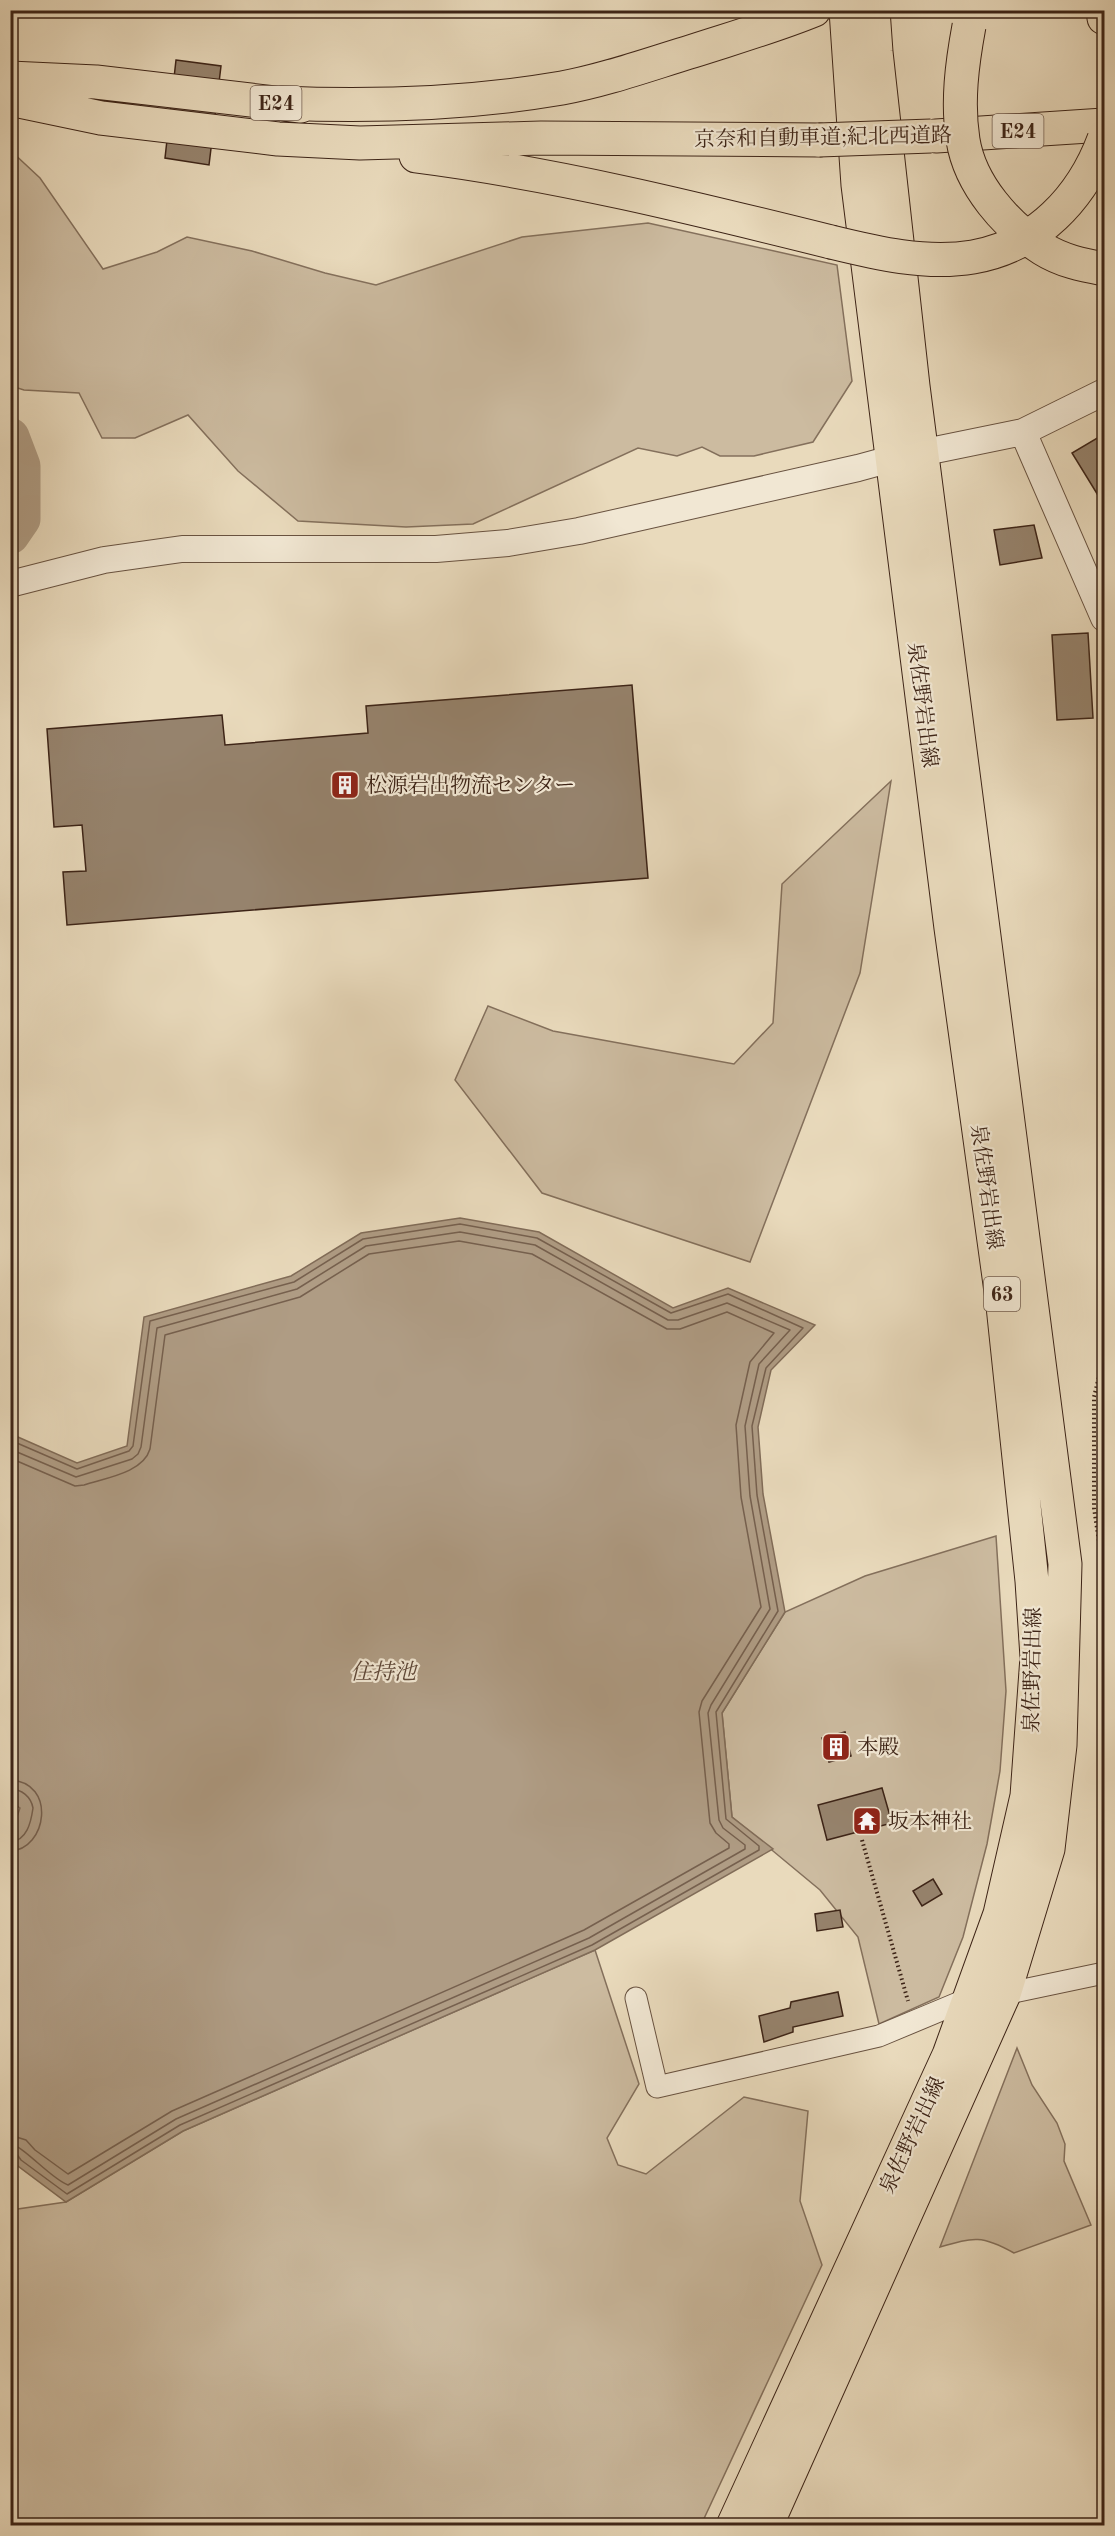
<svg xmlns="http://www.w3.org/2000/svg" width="1115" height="2536" viewBox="0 0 1115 2536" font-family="'Old Standard TT','Noto Serif JP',serif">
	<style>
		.green { fill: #ccbba0; stroke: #84705c; stroke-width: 1.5 }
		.water { fill: #af9c84; stroke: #816c58; stroke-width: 1.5 }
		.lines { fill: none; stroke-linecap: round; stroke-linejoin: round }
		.shore { stroke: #76604e; stroke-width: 1.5 }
		.river { stroke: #af9c84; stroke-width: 39 }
		.building { fill: #96836d; stroke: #3d2417; stroke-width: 1.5 }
		.minor-casing { stroke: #685240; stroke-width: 23 }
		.tertiary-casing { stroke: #685240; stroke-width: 28 }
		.primary-casing { stroke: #3d2417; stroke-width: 35 }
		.motorway-casing { stroke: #3d2417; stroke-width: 35 }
		.path { stroke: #3d2417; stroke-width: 4; stroke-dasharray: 1.5 3; stroke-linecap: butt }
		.minor { stroke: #f1e7d3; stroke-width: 21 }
		.tertiary { stroke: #f1e7d3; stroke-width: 26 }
		.primary { stroke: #e9dabc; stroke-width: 33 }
		.motorway { stroke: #e9dabc; stroke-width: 33 }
		.motorway-bridge-casing { stroke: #3d2417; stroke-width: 35; stroke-linecap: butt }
		.motorway-bridge { stroke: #e9dabc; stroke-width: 33 }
		.labels { text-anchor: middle; stroke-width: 4.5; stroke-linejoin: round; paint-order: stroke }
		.shield { fill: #f1e7d3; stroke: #735e4f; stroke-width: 1.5 }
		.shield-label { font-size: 20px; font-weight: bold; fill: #3d2417 }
		.street-label { font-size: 21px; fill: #3d2417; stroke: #f1e7d3 }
		.poi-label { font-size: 21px; fill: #3d2417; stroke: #f1e7d3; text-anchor: start }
		.water-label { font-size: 22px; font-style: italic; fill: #5f4838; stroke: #f1e7d3 }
	</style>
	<rect width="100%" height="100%" fill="#e9dabc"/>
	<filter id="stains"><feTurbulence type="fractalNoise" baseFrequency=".00333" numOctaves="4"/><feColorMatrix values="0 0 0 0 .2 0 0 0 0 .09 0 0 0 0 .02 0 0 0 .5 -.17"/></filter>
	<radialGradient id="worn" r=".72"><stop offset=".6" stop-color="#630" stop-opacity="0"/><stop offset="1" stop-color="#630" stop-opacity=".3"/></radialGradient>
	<!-- green -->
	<path class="green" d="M10,150L40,178L103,269L157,252L187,237L252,251L325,273L376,285L522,237L648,223L837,265L852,381L813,442L754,456H720L702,447L677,456L638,448L473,524L406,527L298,521L238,471L188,415L135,438H102L79,393L24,390L11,386Z
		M891,781L860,973L750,1262L542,1193L455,1080L488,1006L553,1031L734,1064L773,1023L782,884Z
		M996,1536L1006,1691L1000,1771L987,1844L963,1937L939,1997L879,2024L858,1937L820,1890L732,1817L722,1713L785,1612L865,1576Z
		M595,1950L639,2084L607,2138L618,2165L646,2174L744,2097L808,2111L800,2201L822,2265L701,2525L11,2526V2210L66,2202L183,2131Z
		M1017,2048L1032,2085L1057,2123L1065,2144L1064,2161L1091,2225L1014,2253C982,2235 974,2237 940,2247Z"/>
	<!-- water -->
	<path class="water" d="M460,1218L539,1232L673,1308L728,1288L815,1325L771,1370L758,1427L763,1494L785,1612L722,1713L732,1817L773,1849L595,1950L183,2131L66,2202L14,2163L11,2129L10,1837L20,1808L10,1801L11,1434L77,1463L127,1446L144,1317L291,1276L361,1233Z"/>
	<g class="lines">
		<!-- shore -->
		<path class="shore" d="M10,1440L77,1469L129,1451L133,1446L150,1321L294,1282L363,1239L460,1224L537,1238L671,1313L728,1294L803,1328L766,1368L752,1426L757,1495L778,1611L716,1712L726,1819L759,1846V1850L592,1945L180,2125L67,2194L21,2160L16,2153L10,2152
			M10,1449L76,1477L132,1459L138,1454L141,1447L157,1328L297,1289L366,1246L460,1232L535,1245L668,1320H678L727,1303L790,1330L759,1364L745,1426L750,1496L770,1609L711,1705L708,1713L719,1820L723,1828L745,1845V1849L589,1938L176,2119L68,2185C50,2178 23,2145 10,2144
			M10,1458L75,1486L84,1485C105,1478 143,1473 150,1449L165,1335L300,1297L369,1254L459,1241L532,1254L667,1329H680L727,1312L774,1333L750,1362L736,1425L741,1497L761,1607L702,1701L699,1712L710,1823L716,1833L729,1844V1848L584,1930L172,2111L68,2174L35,2150L26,2140L10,2135
			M10,1780C57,1782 47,1850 10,1851
			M10,1789C22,1789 31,1797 33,1808C31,1822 27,1841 10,1842"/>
		<!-- river -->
		<path class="river" d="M10,437L21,466V519L10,535"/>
	</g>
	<!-- building -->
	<path class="building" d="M176,60L221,66L209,165L165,158Z
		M1104,434V505L1072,453Z
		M1034,525L1042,558L1000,565L994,530Z
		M1088,633L1093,718L1057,720L1052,635Z
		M632,685L648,878L67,925L63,872L86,871L82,825L54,827L47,729L222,715L225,745L368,733L366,706Z
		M845,1732L851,1756L829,1762L822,1738Z
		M882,1788L892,1823L827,1840L818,1805Z
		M933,1879L942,1894L922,1906L913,1891Z
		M840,1910L843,1927L817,1931L815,1914Z
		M838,1992L843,2016L793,2027V2032L764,2042L759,2016L790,2008L791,2002Z"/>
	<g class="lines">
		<!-- minor casing -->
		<g class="minor-casing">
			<path id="minor" d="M636,1998L657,2087L879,2036L970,1998L1004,1994L1104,1973"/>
		</g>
		<!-- tertiary casing -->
		<g class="tertiary-casing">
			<path id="tertiary" d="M1023,432L1104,618
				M10,584L104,560L182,549H436L508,543L579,531L858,468L891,459L1023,432L1104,392"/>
		</g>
		<!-- primary casing -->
		<g class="primary-casing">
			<path id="primary" d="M733,2526L949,2055L1000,1914L1027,1796L1037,1657L1032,1581L1003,1306L951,928L858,185L846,10
				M766,2526L1004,1994L1048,1849L1060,1745L1065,1564L913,386L876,52L873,10"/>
		</g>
		<!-- motorway casing -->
		<g class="motorway-casing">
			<path id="motorway" d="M1103,10L1104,18
				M10,78L96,82L301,106
				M10,99L101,118L278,139L360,143L541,138L819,140
				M281,103C375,107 468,104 562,88C606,80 650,64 693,51C733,38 775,26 814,10
				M936,136L1104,125
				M416,156C557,174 694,208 831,242"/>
		</g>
		<!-- path -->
		<path class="path" d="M1104,1356L1094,1397V1508L1104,1575
			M862,1840L908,2001"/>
		<!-- minor -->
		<use href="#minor" class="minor"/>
		<!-- tertiary -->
		<use href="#tertiary" class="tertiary"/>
		<!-- primary -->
		<use href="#primary" class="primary"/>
		<!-- motorway -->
		<use href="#motorway" class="motorway"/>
		<!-- motorway-bridge casing -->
		<g class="motorway-bridge-casing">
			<path id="motorway-bridge" d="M969,26C962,64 957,102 963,140C970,185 1007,226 1043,249C1062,261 1083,265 1104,269
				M819,140L931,136
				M831,242C876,253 926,265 973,257C1037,246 1082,198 1104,139"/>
		</g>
		<!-- motorway-bridge -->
		<use href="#motorway-bridge" class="motorway-bridge"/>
	</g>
	<!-- icons -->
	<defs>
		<g id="building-square" transform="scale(1.5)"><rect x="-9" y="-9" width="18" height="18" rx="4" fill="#8f2418" stroke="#f1e7d3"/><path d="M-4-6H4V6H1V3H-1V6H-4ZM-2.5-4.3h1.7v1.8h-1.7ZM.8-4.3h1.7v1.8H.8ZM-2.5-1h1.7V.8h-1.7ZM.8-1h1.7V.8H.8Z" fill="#fff"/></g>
		<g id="temple-square" transform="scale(1.5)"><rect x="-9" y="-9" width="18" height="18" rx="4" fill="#8f2418" stroke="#f1e7d3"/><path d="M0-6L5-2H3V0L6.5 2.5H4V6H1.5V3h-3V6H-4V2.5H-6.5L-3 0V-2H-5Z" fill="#fff"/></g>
	</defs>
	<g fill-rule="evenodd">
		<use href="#building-square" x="345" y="785"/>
		<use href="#building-square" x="836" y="1747"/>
		<use href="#temple-square" x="867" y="1821"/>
	</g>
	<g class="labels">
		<!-- shield labels -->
		<g class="shield">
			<rect x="250.5" y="86" width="51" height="34" rx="4.5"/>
			<rect x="992.5" y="114" width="51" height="34" rx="4.5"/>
			<rect x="984" y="1277" width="36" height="34" rx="4.5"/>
		</g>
		<g class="shield-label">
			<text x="276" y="110">E24</text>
			<text x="1018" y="138">E24</text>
			<text x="1002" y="1301">63</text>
		</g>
		<!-- street labels -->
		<g class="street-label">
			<text transform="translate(823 137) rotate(-1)" y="7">京奈和自動車道;紀北西道路</text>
			<text transform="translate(923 705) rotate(83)" y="7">泉佐野岩出線</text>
			<text transform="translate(987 1187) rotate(82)" y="7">泉佐野岩出線</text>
			<text transform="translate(1032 1670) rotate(-89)" y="7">泉佐野岩出線</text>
			<text transform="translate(912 2135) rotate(-65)" y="7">泉佐野岩出線</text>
		</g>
		<!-- poi labels -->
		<g class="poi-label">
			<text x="366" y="792">松源岩出物流センター</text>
			<text x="857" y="1754">本殿</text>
			<text x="888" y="1828">坂本神社</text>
		</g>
		<!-- water labels -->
		<g class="water-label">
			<text x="383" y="1679">住持池</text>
		</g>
	</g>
	<!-- margin -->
	<rect width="1115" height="2536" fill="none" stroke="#e9dabc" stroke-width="36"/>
	<rect x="12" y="12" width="1091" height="2512" fill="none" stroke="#3d2417" stroke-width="3"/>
	<rect x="18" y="18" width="1079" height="2500" fill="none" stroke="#3d2417" stroke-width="1.5"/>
	<rect width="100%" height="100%" filter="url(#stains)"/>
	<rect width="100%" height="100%" fill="url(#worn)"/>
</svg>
